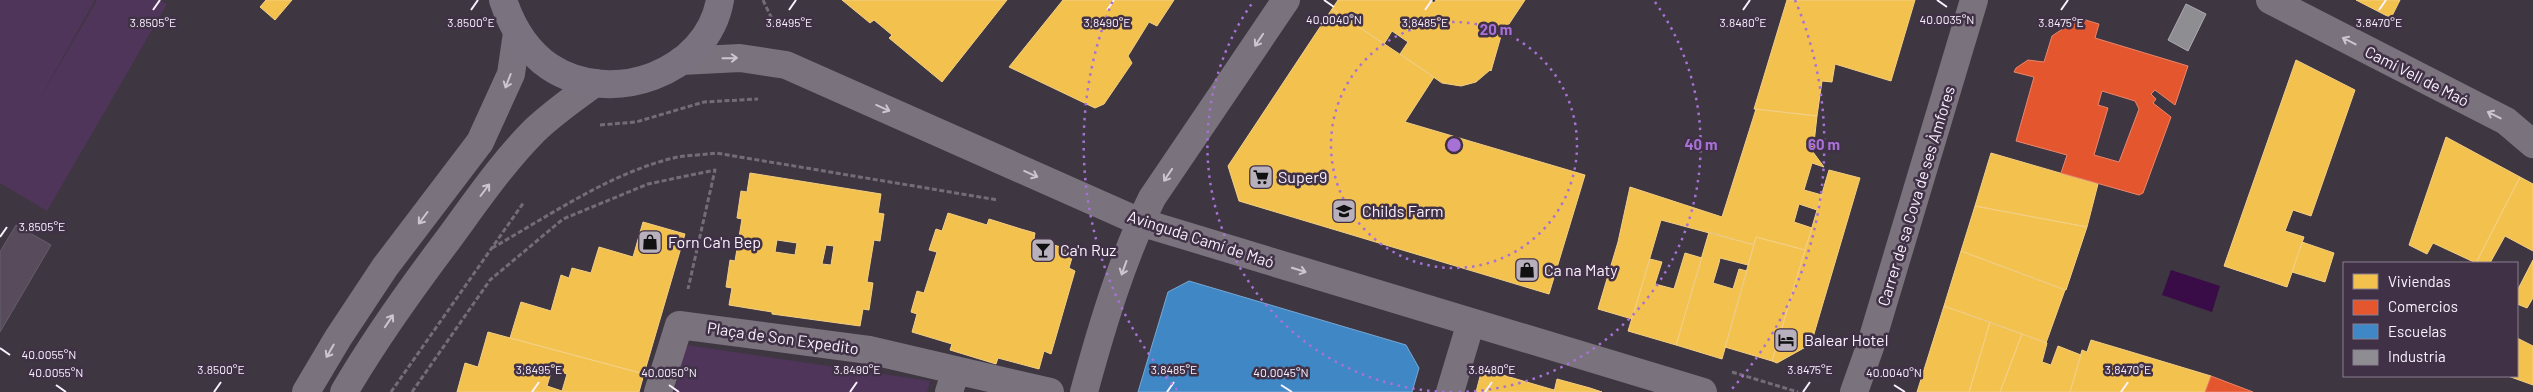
<svg xmlns="http://www.w3.org/2000/svg" width="2533" height="392" viewBox="0 0 2533 392" font-family="Barlow,sans-serif">
	<style>
		.green { fill: #50355b }
		.water { fill: #390c47 }
		.homes { fill: #f2c14e; stroke: #f4cf83; fill-rule: evenodd }
		.shops { fill: #e4572e; stroke: #eb856c; fill-rule: evenodd }
		.schools { fill: #3f88c5; stroke: #77a8d6 }
		.industry { fill: #8d8d92; stroke: #aeabb2 }
		.building { fill: #584c5c; stroke: #655e68 }
		.lines { fill: none; stroke-linecap: round; stroke-linejoin: round }
		.path { stroke: #746d77; stroke-width: 3; stroke-dasharray: 5 2.5; stroke-linecap: butt }
		.minor { stroke: #7a727c; stroke-width: 28 }
		.major { stroke: #7a727e; stroke-width: 28 }
		.oneway { stroke: #cdc5d0 }
		.ticks { fill: none; stroke: #faf1fe; stroke-width: 2 }
		.ring { fill: none; stroke: #a771d5; stroke-width: 2.5; stroke-dasharray: 2.5 5 }
		.labels { text-anchor: middle; stroke-width: 5; stroke-linejoin: round; paint-order: stroke }
		.street-label { font-size: 16px; fill: #faf1fe; stroke: #403146 }
		.poi-label { font-size: 16px; fill: #faf1fe; stroke: #403146; text-anchor: start }
		.ticks-label { font-size: 12px; text-anchor: middle; fill: #faf1fe; stroke: #403146; stroke-width: 5; stroke-linejoin: round; paint-order: stroke }
		.centre { fill: #a771d5; stroke: #403146; stroke-width: 2.5 }
		.ring-label { font-size: 15px; text-anchor: middle; font-weight: bold; fill: #a771d5; stroke: #403146; stroke-width: 5; stroke-linejoin: round; paint-order: stroke }
	</style>
	<rect width="100%" height="100%" fill="#3e3641"/>
	<!-- green -->
	<path class="green" d="M0,0H95L30,116L97,0H159L167,4L47,211L0,183Z
		M686,345L930,381L927,392H674Z"/>
	<!-- water -->
	<path class="water" d="M2171,270L2220,286L2212,312L2162,295Z"/>
	<!-- homes -->
	<path class="homes" d="M266,0H292L275,20L260,7Z
		M842,0H1007L942,82L889,38L892,35L874,20L870,23Z
		M1063,0H1174L1157,26L1149,22L1128,56L1132,63L1104,104L1095,108L1009,67Z
		M1338,0H1430L1434,3L1436,0H1525L1501,36L1491,71L1490,70L1476,82L1461,86L1442,83L1400,54L1408,42L1392,31L1384,44L1332,9Z
		M1787,0H1915L1891,81L1835,64L1832,82L1822,81L1817,116L1754,109Z
		M2356,0H2400L2391,18Z
		M1332,9L1434,77L1405,122L1585,175L1549,294L1239,201L1228,166Z
		M2296,60L2355,90L2311,216L2293,210L2285,231L2304,237L2287,287L2224,266Z
		M1756,109L1817,116L1813,152L1824,167L1812,163L1804,190L1822,195L1817,210L1799,204L1794,222L1812,228L1805,250L1756,237L1754,245L1661,220L1632,319L1598,309L1618,242L1630,187L1722,217Z
		M2446,137L2520,177L2476,263L2433,243L2427,254L2409,245Z
		M1991,153L2098,184L2087,227L1975,206Z
		M1829,170L1860,178L1811,344L1777,363L1772,361Z
		M750,173L881,194L878,213L884,214L880,241L874,240L867,282L873,283L869,310L863,309L860,326L772,314V312L729,305L732,288L726,287L730,260L735,261L742,219L737,218L741,191L747,192ZM777,240L797,243L795,255L775,252ZM826,245L834,246L831,265L822,264Z
		M2520,177L2533,184V251L2505,236L2490,263H2476Z
		M1975,206L2087,227L2066,290L1961,251Z
		M948,213L987,225L989,219L1021,229L1035,233L1034,239L1074,251L1069,268L1075,271L1051,354L1044,351L1039,369L998,358L996,364L950,350L952,344L912,332L917,314L911,312L917,291L924,293L937,252L929,250L936,229L942,231Z
		M643,222L685,234L644,374L510,338L521,302L551,311L561,275L569,278L572,268L591,273L599,247L633,257Z
		M1709,232L1754,245L1748,265L1720,258L1719,263L1713,283L1733,289L1739,269L1747,271L1722,359L1676,345Z
		M1756,237L1805,250L1772,361L1725,347Z
		M2302,242L2334,253L2325,282L2292,272Z
		M1961,251L2065,290L2046,343L1944,306Z
		M1685,253L1702,258L1676,345L1628,331L1650,259L1662,262L1655,284L1674,289Z
		M2533,260V298L2527,308L2517,304V291Z
		M1944,306L1990,322L1979,359L1969,392H1917Z
		M1990,322L2022,334L2000,392H1969Z
		M488,332L644,374L639,392H457L465,363L478,367ZM552,369L567,374L562,391L547,386Z
		M2022,334L2047,343L2042,362L2051,365L2058,346L2081,355L2070,392H2000Z
		M2517,338L2533,346V385L2508,376H2517Z
		M2091,340L2128,351L2211,376L2205,392H2070L2082,350L2087,352Z
		M1482,369L1554,390V392H1476Z
		M1557,379L1590,388L1602,392H1554Z"/>
	<!-- shops -->
	<path class="shops" d="M2079,18L2099,24L2095,38L2188,66L2175,105L2155,90L2151,94L2156,99L2153,103L2171,117L2143,193L2139,195L2061,173L2067,155L2016,141L2034,77L2014,72L2016,68L2028,60L2044,62L2052,36ZM2102,91L2135,101L2139,109L2119,162L2094,155L2108,108L2098,105Z
		M2211,376L2253,392H2205Z"/>
	<!-- schools -->
	<path class="schools" d="M1189,281L1406,345L1419,368L1412,392H1138L1168,292Z"/>
	<!-- industry -->
	<path class="industry" d="M2186,4L2206,14L2188,51L2168,40Z"/>
	<!-- building -->
	<path class="building" d="M16,225L51,245L0,332V252Z"/>
	<g class="lines">
		<!-- path -->
		<path class="path" d="M763,0L773,21L782,27
			M600,125L636,122L704,102L758,99
			M492,248C549,216 613,171 678,157C690,155 704,155 716,153L998,200
			M1732,372L1798,392
			M391,392L524,202
			M412,392L490,280L563,219L648,184L715,170L688,289"/>
		<!-- minor -->
		<path class="minor" d="M2270,0L2506,121L2533,144
			M681,61L740,58L786,65L1140,222L1703,392
			M306,392L338,338L385,267L480,142L511,74L517,33
			M344,392C375,339 410,290 447,241C475,203 502,163 535,130C554,112 574,98 595,83
			M658,392L679,325L869,350L1050,392
			M949,392L956,370
			M1084,392C1102,326 1122,259 1152,198L1286,0
			M1450,392L1471,322
			M1854,392L1870,347L1974,0"/>
		<!-- major -->
		<path class="major" d="M503,0C512,27 526,51 550,67C611,107 707,74 720,0"/>
	</g>
	<!-- one-way arrows -->
	<defs><path id="oneway-shaft" d="M-6 0H5M1.5-3L5.5 0L1.5 3" fill="none" stroke-width="1.6" stroke-linecap="round" stroke-linejoin="round" transform="scale(1.25)"/></defs>
	<g class="oneway">
		<use href="#oneway-shaft" transform="translate(1259 40) rotate(124)"/>
		<use href="#oneway-shaft" transform="translate(2349 41) rotate(-153)"/>
		<use href="#oneway-shaft" transform="translate(730 58) rotate(-1)"/>
		<use href="#oneway-shaft" transform="translate(508 81) rotate(111)"/>
		<use href="#oneway-shaft" transform="translate(883 108) rotate(24)"/>
		<use href="#oneway-shaft" transform="translate(2494 115) rotate(-153)"/>
		<use href="#oneway-shaft" transform="translate(1031 174) rotate(24)"/>
		<use href="#oneway-shaft" transform="translate(1168 175) rotate(124)"/>
		<use href="#oneway-shaft" transform="translate(485 190) rotate(-53)"/>
		<use href="#oneway-shaft" transform="translate(423 218) rotate(127)"/>
		<use href="#oneway-shaft" transform="translate(1124 268) rotate(110)"/>
		<use href="#oneway-shaft" transform="translate(1299 270) rotate(17)"/>
		<use href="#oneway-shaft" transform="translate(389 321) rotate(-56)"/>
		<use href="#oneway-shaft" transform="translate(330 351) rotate(120)"/>
	</g>
	<!-- ticks -->
	<path class="ticks" d="M1324,0L1334,7M1937,0L1947,7M153,10L160,0M471,10L478,0M789,10L796,0M1107,10L1114,0M1425,10L1432,0M1743,10L1750,0M2061,10L2068,0M2379,10L2386,0M0,237L7,227M0,348L10,355M56,385L66,392M669,385L679,392M1281,385L1292,392M1894,385L1905,392M214,392L221,382M532,392L539,382M850,392L857,382M1167,392L1174,382M1485,392L1492,382M1803,392L1810,382M2121,392L2128,382"/>
	<!-- distance rings -->
	<g class="ring">
		<circle cx="1454" cy="145" r="123"/>
		<path d="M1452 392A247 247 0 0 1 1253 2M1655 2A247 247 0 0 1 1456 392"/>
		<path d="M1177 390A370 370 0 0 1 1113 0M1795 0A370 370 0 0 1 1731 390"/>
	</g>
	<!-- icons -->
	<defs>
		<g id="supermarket-square" transform="scale(1.25)"><rect x="-9" y="-9" width="18" height="18" rx="4" fill="#b8b0bc" stroke="#403146"/><path d="M-6-5.5h2.5l.6 2H6L4.5 2H-2.5L-4.4-4H-6ZM-1.5 3.2a1.3 1.3 0 1 0 .1 0ZM3 3.2a1.3 1.3 0 1 0 .1 0Z" fill="#111"/></g>
		<g id="school-square" transform="scale(1.25)"><rect x="-9" y="-9" width="18" height="18" rx="4" fill="#b8b0bc" stroke="#403146"/><path d="M0-5L7-2L0 1L-7-2ZM-4 1L0 2.5L4 1V4Q0 6-4 4Z" fill="#111"/></g>
		<g id="shop-square" transform="scale(1.25)"><rect x="-9" y="-9" width="18" height="18" rx="4" fill="#b8b0bc" stroke="#403146"/><path d="M-5-2.5h2.3a2.7 3.5 0 0 1 5.4 0H5L5.5 6h-11ZM-1.5-2.5h3a1.5 2.3 0 0 0-3 0Z" fill="#111"/></g>
		<g id="bar-square" transform="scale(1.25)"><rect x="-9" y="-9" width="18" height="18" rx="4" fill="#b8b0bc" stroke="#403146"/><path d="M-6-5H6L.8 .8V4.5H3.5V6h-7V4.5H-.8V.8Z" fill="#111"/></g>
		<g id="hotel-square" transform="scale(1.25)"><rect x="-9" y="-9" width="18" height="18" rx="4" fill="#b8b0bc" stroke="#403146"/><path d="M-6-4.5h1.5V1H6V5H4.5V3h-9V5H-6ZM-4 0a1.8 1.8 0 1 1 3.6 0ZM.5 0V-2.5h3Q6-2.5 6 0Z" fill="#111"/></g>
	</defs>
	<g fill-rule="evenodd">
		<use href="#supermarket-square" x="1261" y="177"/>
		<use href="#school-square" x="1344" y="211"/>
		<use href="#shop-square" x="650" y="242"/>
		<use href="#bar-square" x="1043" y="250"/>
		<use href="#shop-square" x="1527" y="270"/>
		<use href="#hotel-square" x="1786" y="340"/>
	</g>
	<g class="labels">
		<!-- street labels -->
		<g class="street-label">
			<text transform="translate(2417 76) rotate(27)" y="6">Camí Vell de Maó</text>
			<text transform="translate(1916 196) rotate(-73)" y="6">Carrer de sa Cova de ses Àmfores</text>
			<text transform="translate(1201 239) rotate(18)" y="6">Avinguda Camí de Maó</text>
			<text transform="translate(783 338) rotate(8)" y="6">Plaça de Son Expedito</text>
		</g>
		<!-- poi labels -->
		<g class="poi-label">
			<text x="1278" y="183">Super9</text>
			<text x="1362" y="217">Childs Farm</text>
			<text x="668" y="248">Forn Ca'n Bep</text>
			<text x="1060" y="256">Ca'n Ruz</text>
			<text x="1544" y="276">Ca na Maty</text>
			<text x="1804" y="346">Balear Hotel</text>
		</g>
	</g>
	<g class="ticks-label">
		<text x="1334" y="24">40.0040°N</text>
		<text x="1947" y="24">40.0035°N</text>
		<text x="2061" y="27">3.8475°E</text>
		<text x="153" y="27">3.8505°E</text>
		<text x="471" y="27">3.8500°E</text>
		<text x="789" y="27">3.8495°E</text>
		<text x="1107" y="27">3.8490°E</text>
		<text x="1425" y="27">3.8485°E</text>
		<text x="1743" y="27">3.8480°E</text>
		<text x="2379" y="27">3.8470°E</text>
		<text x="42" y="231">3.8505°E</text>
		<text x="49" y="359">40.0055°N</text>
		<text x="221" y="374">3.8500°E</text>
		<text x="539" y="374">3.8495°E</text>
		<text x="857" y="374">3.8490°E</text>
		<text x="1174" y="374">3.8485°E</text>
		<text x="1492" y="374">3.8480°E</text>
		<text x="1810" y="374">3.8475°E</text>
		<text x="2128" y="374">3.8470°E</text>
		<text x="56" y="377">40.0055°N</text>
		<text x="669" y="377">40.0050°N</text>
		<text x="1281" y="377">40.0045°N</text>
		<text x="1894" y="377">40.0040°N</text>
	</g>
	<circle cx="1454" cy="145" r="8" class="centre"/>
	<g class="ring-label">
		<text x="1496" y="35">20 m</text>
		<text x="1701" y="150">40 m</text>
		<text x="1824" y="150">60 m</text>
	</g>
	<!-- legend -->
	<rect x="2343" y="262" width="175" height="115" fill="#403146" stroke="#8a7e90"/>
	<rect x="2353" y="274" width="25" height="15" fill="#f2c14e" stroke="#8a7e90"/>
	<text x="2388" y="287" font-size="15" fill="#faf1fe">Viviendas</text>
	<rect x="2353" y="300" width="25" height="15" fill="#e4572e" stroke="#8a7e90"/>
	<text x="2388" y="312" font-size="15" fill="#faf1fe">Comercios</text>
	<rect x="2353" y="324" width="25" height="15" fill="#3f88c5" stroke="#8a7e90"/>
	<text x="2388" y="337" font-size="15" fill="#faf1fe">Escuelas</text>
	<rect x="2353" y="350" width="25" height="15" fill="#8d8d92" stroke="#8a7e90"/>
	<text x="2388" y="362" font-size="15" fill="#faf1fe">Industria</text>
</svg>
